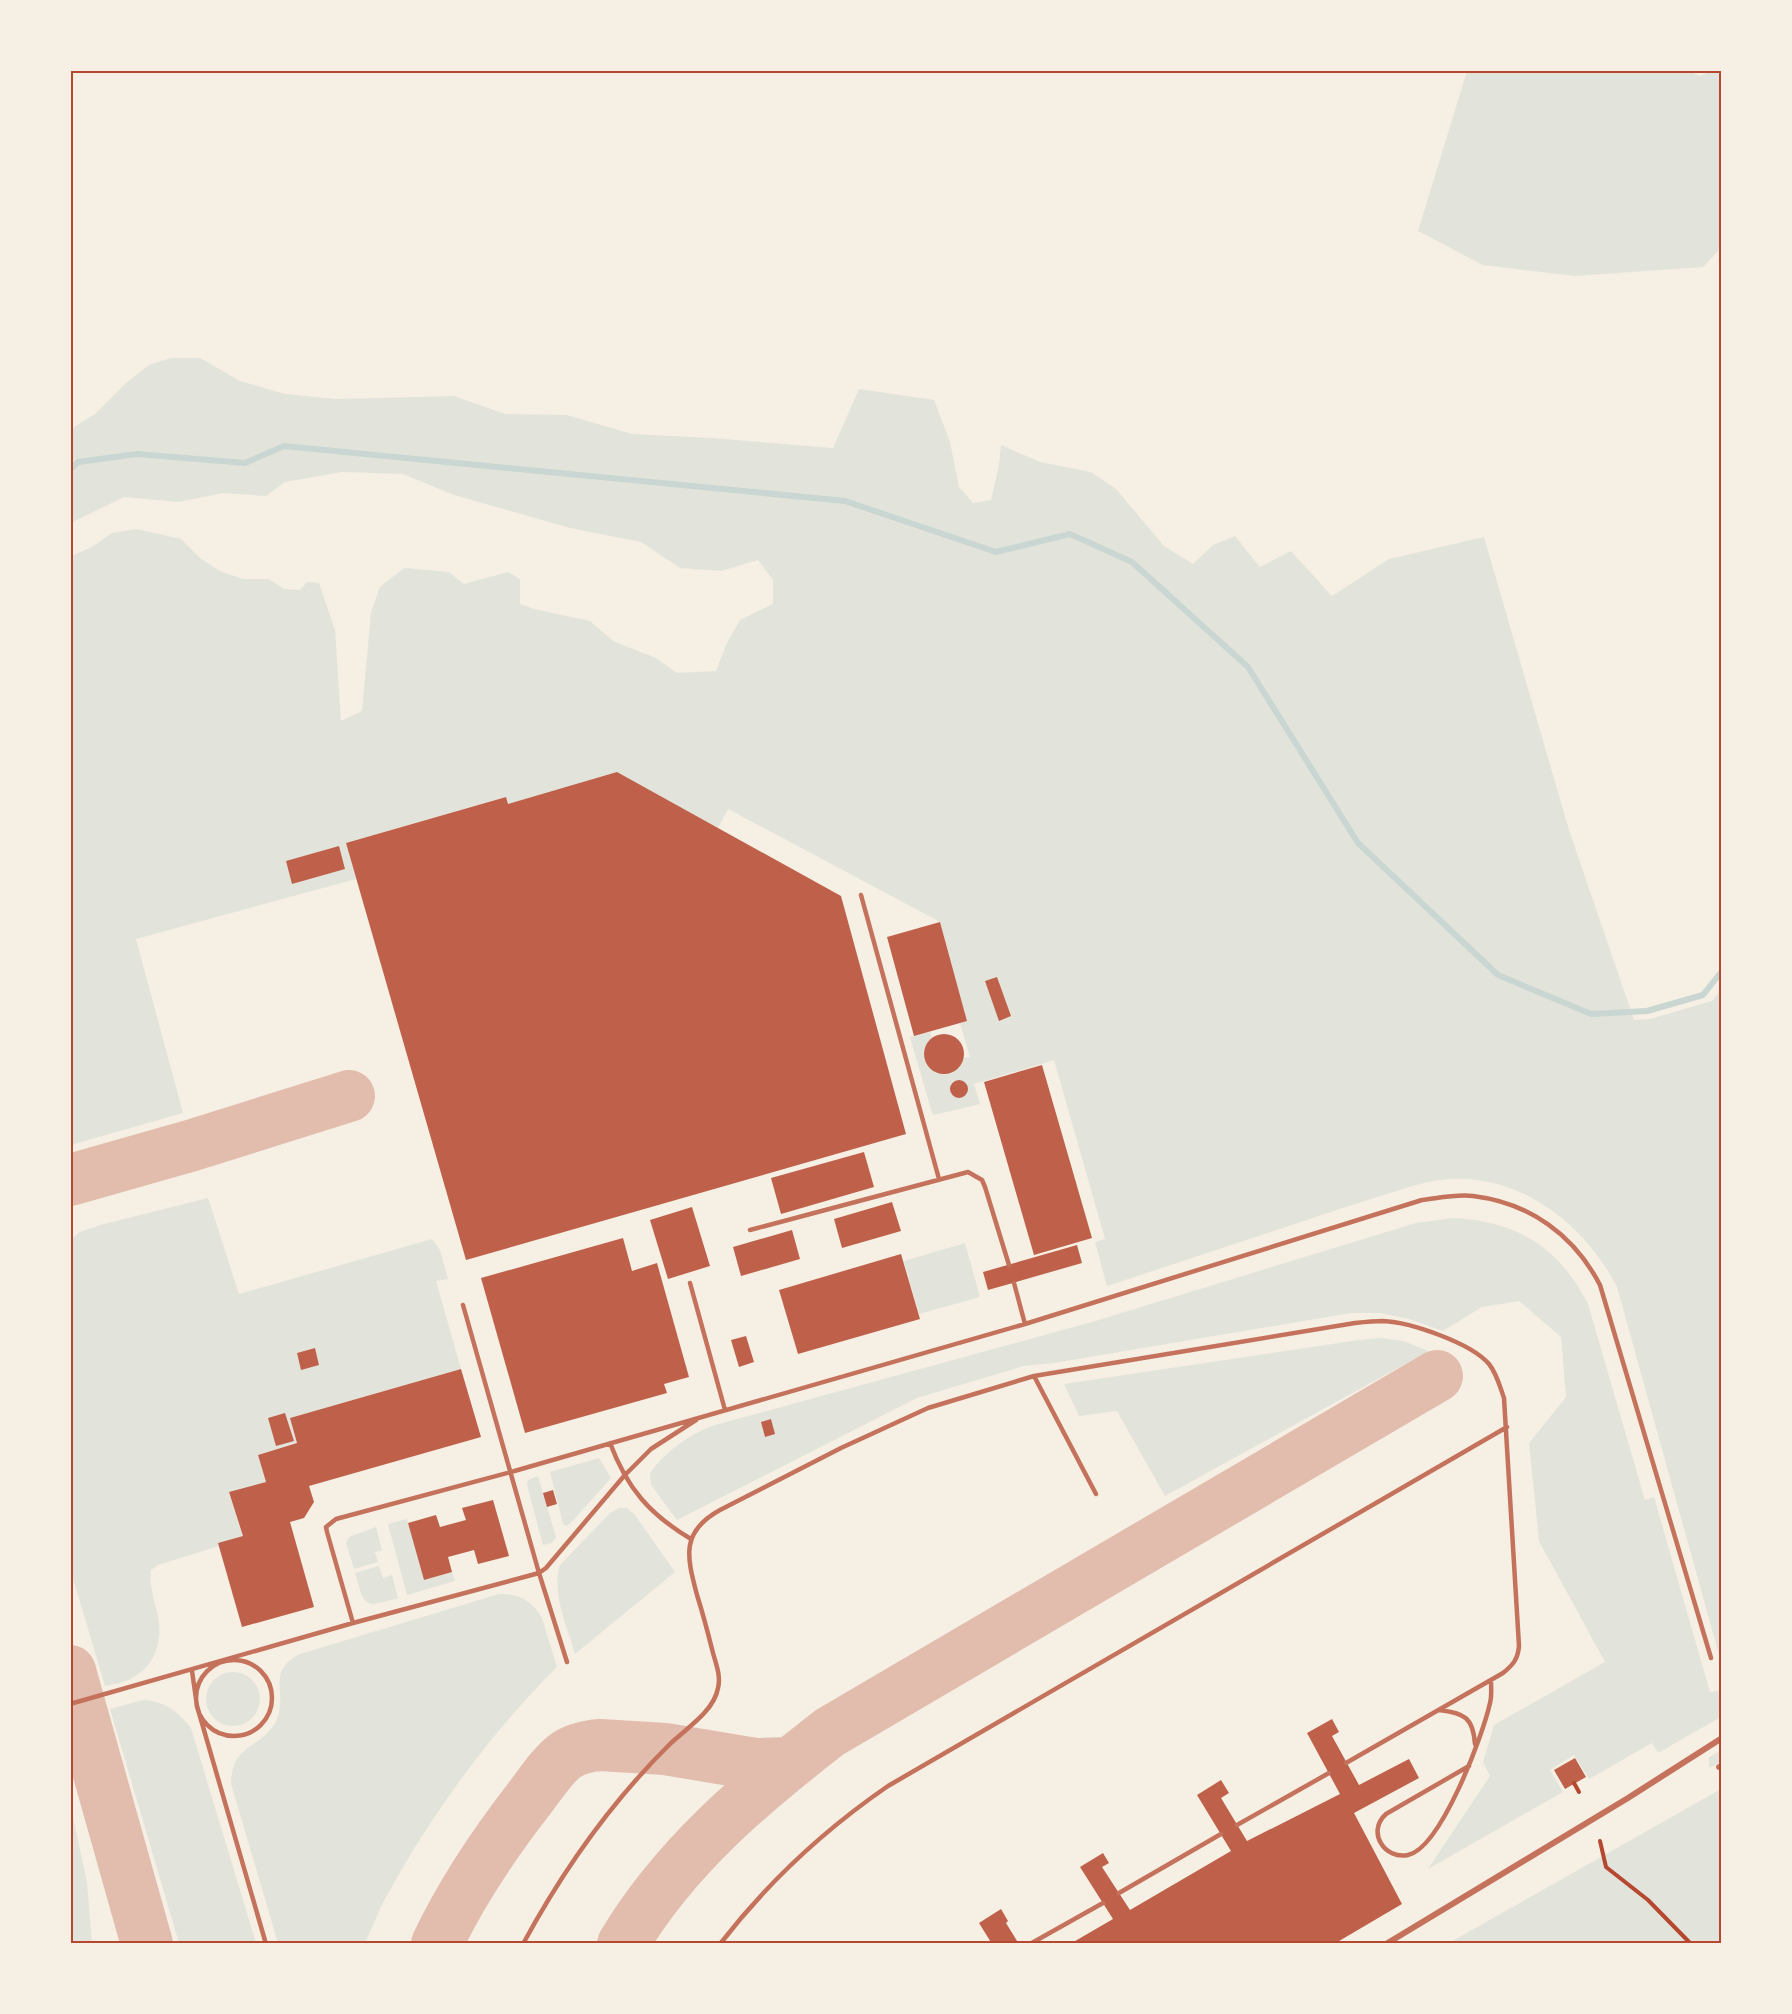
<svg xmlns="http://www.w3.org/2000/svg" width="1792" height="2014" viewBox="0 0 1792 2014" font-family="Roboto,sans-serif">
	<style>
		.green { fill: #e2e4dc }
		.lines { fill: none; stroke-linecap: round; stroke-linejoin: round }
		.stream { stroke: #c9d6d2; stroke-width: 6 }
		.taxiway { stroke: #e2bdae; stroke-width: 52 }
		.building { fill: #bf614a }
		.path { stroke: #b5482f; stroke-width: 4 }
		.service { stroke: #c5725c; stroke-width: 4.5 }
		.minor { stroke: #c5725c; stroke-width: 6 }
		.neatline { fill: none; stroke: #b5482f; stroke-width: 2 }
	</style>
	<rect width="100%" height="100%" fill="#f6efe4"/>
	<!-- green -->
	<path class="green" d="M1689,71L1700,76L1711,71H1721V248L1703,267L1575,276L1483,265L1418,231L1467,71Z
		M171,358H200L240,381L285,394L336,399L454,396L505,414L567,415L632,434L712,438L833,448L859,389L934,400L950,442L959,487L973,503L991,500L999,465L1001,445L1040,462L1091,472L1116,489L1164,546L1193,564L1213,545L1235,536L1260,567L1291,551L1332,596L1389,559L1484,537L1569,830L1634,1020L1650,1019L1712,1001L1721,989V1662L1617,1287C1585,1225 1524,1176 1451,1179C1428,1180 1406,1188 1384,1195C1355,1204 1326,1213 1298,1223C1234,1244 1171,1265 1107,1286L1095,1242L1105,1239L1054,1060L974,1084L980,1104L934,1115L932,1113L910,1037L930,1032L932,1038C905,1062 951,1094 964,1058L970,1057L960,1023L967,1021L940,922L728,809L718,828L508,804L505,797L346,843L356,879L136,939L183,1113L71,1145V556L92,547L112,533L137,529L181,539L200,558L220,571L243,579H269L284,589L300,590L307,582L319,583L335,630L341,721L362,711L371,612L380,587L404,568L449,572L464,584L508,572L520,579V604L534,609L590,621L613,641L656,658L677,673L716,671L727,643L740,620L773,604V580L758,560L721,571L680,568L641,542L570,528L454,495L403,474L342,472L285,482L266,496L223,493L179,502L124,497L71,523V429L95,414L126,383L149,365Z
		M208,1198L239,1294L432,1239L440,1250L448,1279L436,1281L461,1369L290,1418L297,1443L258,1455L266,1482L229,1493L243,1536L219,1543V1546L158,1565L151,1570C149,1586 155,1602 158,1617C163,1640 155,1667 132,1678C124,1683 113,1684 105,1686L71,1572L70,1240L80,1232L100,1225Z
		M1453,1218C1517,1221 1559,1247 1588,1304L1645,1500L1654,1497L1710,1692L1721,1690V1717L1658,1753L1652,1743L1589,1779L1574,1755L1550,1770L1563,1792L1428,1869L1490,1776L1483,1762L1494,1725L1605,1662L1539,1541L1529,1443L1566,1397L1561,1337L1519,1301L1482,1307L1443,1331L1409,1319L1380,1313H1351L1054,1363L1024,1366L917,1398L677,1520L651,1485L650,1473C665,1452 688,1435 712,1426L1092,1322L1416,1223Z
		M965,1243L980,1297L919,1314L904,1261Z
		M1381,1338L1403,1341L1429,1351L1165,1496L1117,1411L1079,1416L1064,1384L1359,1340Z
		M599,1458L611,1478L570,1524L566,1526L563,1524L550,1472Z
		M538,1476L556,1537L552,1543L543,1545L527,1485L528,1480Z
		M619,1508H627L635,1515L675,1572L575,1654C567,1626 551,1593 560,1565L610,1513Z
		M407,1519L424,1580L452,1572L455,1581L407,1595L388,1524Z
		M376,1527L382,1550L375,1552L378,1562L354,1569L346,1543L349,1537Z
		M379,1566L383,1578L392,1575L398,1598C363,1608 365,1608 355,1573Z
		M499,1594C518,1593 533,1601 542,1618L557,1667C491,1733 435,1809 390,1890C380,1907 373,1926 365,1943H278L231,1784C232,1743 259,1750 275,1723C290,1696 264,1672 300,1654Z
		M206 1699a27 27 0 1 1 54 0a27 27 0 1 1-54 0Z
		M143,1700C164,1701 178,1711 191,1728L256,1943H179L110,1709Z
		M1721,1750V1762L1709,1768V1757Z
		M1721,1789V1943H1449Z
		M71,1808L87,1882L92,1943H71Z"/>
	<g class="lines">
		<!-- stream -->
		<path class="stream" d="M70,470L78,462L137,454L245,463L284,446L845,501L996,552L1070,534L1132,562L1248,667L1358,843L1498,975L1591,1014L1647,1011L1703,995L1722,971"/>
		<!-- taxiway -->
		<path class="taxiway" d="M70,1180L193,1145L349,1096
			M70,1671L147,1944
			M437,1944C462,1891 496,1841 532,1795C542,1782 552,1766 565,1756C576,1748 588,1746 600,1745L665,1749L755,1764L790,1763
			M623,1944C675,1857 751,1793 830,1732L1437,1376"/>
	</g>
	<!-- building -->
	<path class="building" d="M617,772L841,896L906,1134L466,1260L346,843L506,797L508,804Z
		M339,846L345,869L292,884L286,861Z
		M940,922L967,1021L914,1036L887,937Z
		M997,977L1011,1016L999,1021L985,981Z
		M924 1054a20 20 0 1 1 40 0a20 20 0 1 1-40 0Z
		M1042,1065L1092,1238L1034,1255L984,1082Z
		M950 1089a9 9 0 1 1 18 0a9 9 0 1 1-18 0Z
		M864,1152L874,1187L781,1214L771,1178Z
		M892,1202L901,1231L842,1248L834,1219Z
		M692,1207L710,1266L668,1279L650,1220Z
		M792,1230L800,1259L741,1276L733,1247Z
		M623,1238L632,1271L657,1263L689,1377L664,1384L667,1393L525,1433L481,1278Z
		M1077,1245L1082,1263L988,1290L983,1272Z
		M901,1254L920,1319L798,1354L779,1290Z
		M746,1336L754,1362L739,1367L731,1340Z
		M315,1348L319,1365L301,1370L297,1353Z
		M461,1369L481,1437L309,1486L314,1502L304,1518L290,1522L314,1607L242,1627L218,1543L243,1536L229,1492L266,1482L258,1455L297,1443L290,1418Z
		M285,1413L294,1441L276,1446L268,1418Z
		M771,1419L775,1434L765,1437L761,1422Z
		M553,1490L557,1504L547,1507L543,1493Z
		M493,1500L509,1556L478,1564L474,1550L448,1557L452,1572L424,1580L408,1523L436,1515L440,1527L466,1520L462,1508Z
		M1332,1719L1339,1732L1332,1736L1359,1785L1409,1759L1419,1778L1354,1813L1402,1904L1334,1944H1070L1113,1919L1080,1867L1103,1853L1109,1863L1102,1867L1130,1910L1231,1851L1197,1795L1221,1780L1229,1793L1221,1798L1247,1841L1340,1794L1307,1733Z
		M1575,1758L1586,1777L1565,1789L1554,1770Z
		M1001,1909L1008,1921L1006,1923L1019,1944H992L979,1923Z"/>
	<g class="lines">
		<!-- path -->
		<path class="path" d="M1574,1783L1579,1792
			M1600,1841L1606,1867L1648,1900L1691,1944"/>
		<!-- service -->
		<path class="service" d="M861,895L939,1179
			M750,1230L968,1172L982,1180L985,1187L1009,1265
			M690,1283L725,1410
			M1014,1283L1025,1324
			M463,1305L539,1573L567,1662
			M1034,1376L1096,1494
			M610,1443C627,1488 649,1514 691,1539
			M353,1623L327,1532L326,1527L336,1519L511,1472L1025,1324L1422,1200C1439,1198 1456,1194 1473,1196C1530,1203 1574,1235 1600,1285L1711,1658
			M196 1698a38 38 0 1 1 76 0a38 38 0 1 1-76 0Z
			M192,1671L197,1706L266,1944
			M70,1704L353,1623L539,1573L546,1568L624,1476L651,1449L696,1420
			M1439,1710C1464,1713 1473,1717 1475,1744
			M1469,1766L1386,1814C1366,1832 1385,1860 1408,1855C1441,1848 1483,1735 1490,1703C1492,1696 1491,1688 1491,1680
			M1237,1825L1329,1773
			M1119,1893L1221,1834
			M523,1944C563,1870 612,1801 671,1743C687,1728 714,1711 718,1688C721,1676 716,1664 713,1653C708,1633 703,1614 697,1595C687,1557 680,1532 720,1510L841,1448L928,1408L1034,1376L1355,1323C1364,1322 1373,1321 1383,1321C1410,1322 1471,1343 1489,1364C1497,1374 1500,1387 1504,1398L1519,1646C1518,1659 1513,1665 1503,1673L1346,1763
			M720,1944C768,1882 824,1830 888,1786L1507,1427
			M1030,1944L1103,1903"/>
		<!-- minor -->
		<path class="minor" d="M1719,1767L1722,1766
			M1386,1944L1628,1798L1722,1738"/>
	</g>
	<!-- border -->
	<rect width="1792" height="2014" fill="none" stroke="#f6efe4" stroke-width="144"/>
	<rect x="72" y="72" width="1648" height="1870" class="neatline"/>
</svg>
